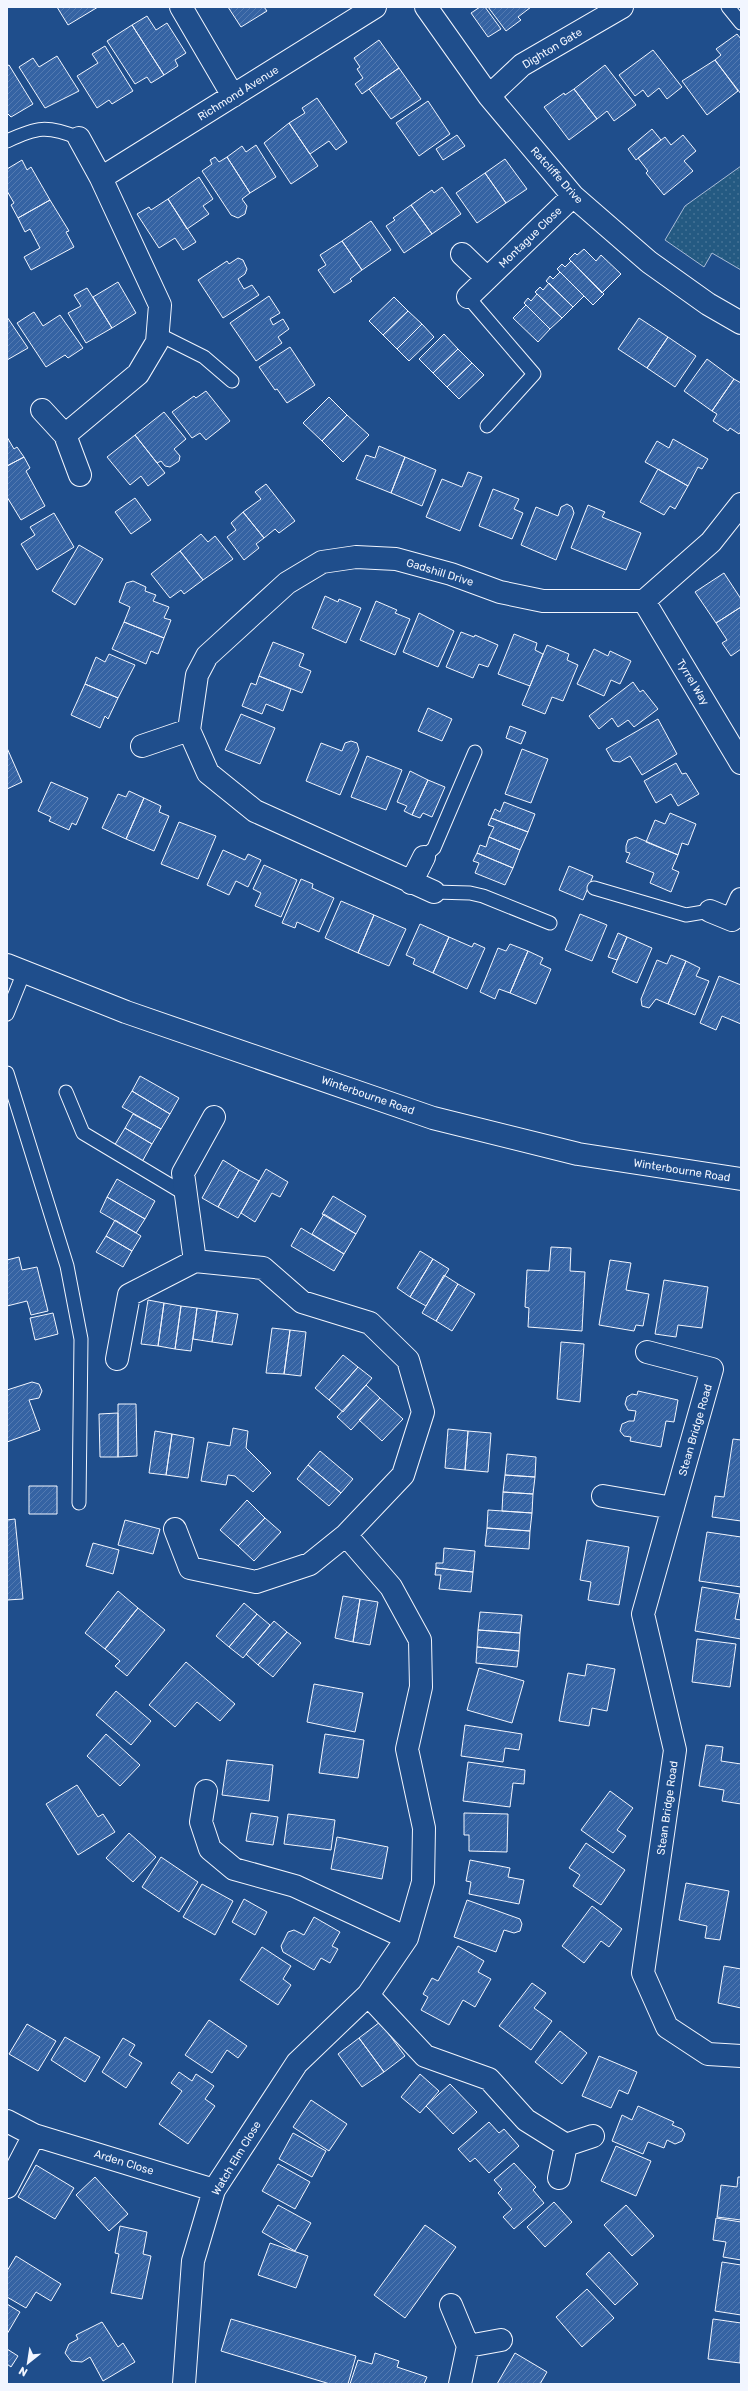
<svg xmlns="http://www.w3.org/2000/svg" width="748" height="2391" viewBox="0 0 748 2391" font-family="Rubik,sans-serif">
	<style>
		.grass { fill: url(#grass-dots); stroke: #a8bbd7 }
		.building { fill: url(#building-hatch); stroke: #f2f6ff }
		.lines { fill: none; stroke-linecap: round; stroke-linejoin: round }
		.lane-casing { stroke: #f2f6ff; stroke-width: 15 }
		.street-casing { stroke: #f2f6ff; stroke-width: 24 }
		.secondary-casing { stroke: #f2f6ff; stroke-width: 24 }
		.lane { stroke: #1f4e8c; stroke-width: 13 }
		.street { stroke: #1f4e8c; stroke-width: 22 }
		.secondary { stroke: #1f4e8c; stroke-width: 22 }
		.labels { text-anchor: middle; stroke-width: 3; stroke-linejoin: round; paint-order: stroke }
		.street-label { font-size: 11px; fill: #f2f6ff; stroke: #1f4e8c }
	</style>
	<defs>
		<pattern id="grass-dots" width="8" height="8" patternUnits="userSpaceOnUse"><rect width="8" height="8" fill="#245a82"/><path d="M2 2h.1M6 6h.1" fill="none" stroke="#447295" stroke-width="1.8" stroke-linecap="round"/></pattern>
		<pattern id="building-hatch" width="6" height="6" patternUnits="userSpaceOnUse"><rect width="6" height="6" fill="#3563a3"/><path d="M-1 1l2-2M0 6l6-6M5 7l2-2" fill="none" stroke="#537ab1"/></pattern>
	</defs>
	<rect width="100%" height="100%" fill="#1f4e8c"/>
	<!-- grass -->
	<path class="grass" d="M741,166V270L712,253L704,267L665,240L685,206Z"/>
	<!-- building -->
	<path class="building" d="M57,7H98L68,25Z
		M228,7H264L267,11L241,27Z
		M480,7H485L501,29L488,37L471,13Z
		M488,7H531L518,17L521,20L506,31Z
		M147,16L156,30L167,23L186,53L175,60L178,66L164,75L132,25Z
		M132,25L164,75L151,83L147,77L135,84L107,41Z
		M737,34L741,39V94L715,60L721,55L716,49Z
		M379,40L399,68L362,94L355,84L363,78L357,69L360,67L354,58Z
		M105,46L133,91L112,104L109,100L97,108L77,76L98,63L92,54Z
		M653,50L682,87L667,99L659,88L648,97L643,90L635,96L619,75Z
		M57,56L79,91L45,108L19,67L33,58L39,67Z
		M715,60L738,91L707,115L682,81Z
		M9,65L33,104L11,117L7,113V66Z
		M605,65L636,105L614,121L607,111L597,119L574,89Z
		M399,68L421,99L391,119L369,89Z
		M574,89L597,119L569,140L544,107L564,93L565,95Z
		M317,98L347,142L336,150L329,141L310,154L289,123L305,113L302,108Z
		M428,101L450,134L419,156L396,123Z
		M289,123L318,166L291,184L264,143Z
		M652,129L661,140L636,160L628,149Z
		M457,135L465,146L443,160L436,149Z
		M683,135L696,151L684,161L693,171L664,195L646,173L648,171L638,158L665,137L671,145Z
		M256,145L276,177L250,193L227,157L242,146L246,152Z
		M215,157L219,162L227,157L250,193L242,199L247,206L245,214L238,218L231,215L202,171L212,164L210,160Z
		M505,159L527,189L506,203L485,173Z
		M22,160L27,170L31,167L50,200L18,218L11,205L14,203L7,191V169Z
		M485,173L506,203L477,223L456,193Z
		M199,177L213,199L203,206L209,214L187,229L168,199Z
		M442,187L461,214L432,234L411,205L432,190L434,193Z
		M168,199L196,242L183,250L175,238L159,248L137,214L149,207L151,210Z
		M50,200L69,231L66,232L74,247L31,270L24,257L40,248L30,229L25,232L18,218Z
		M411,205L432,234L404,253L386,226L395,220L393,218Z
		M371,221L391,250L362,270L342,241Z
		M342,241L362,270L350,279L352,281L334,293L318,270L326,265L320,255Z
		M584,249L596,261L601,255L621,274L602,293L569,259L575,253L577,255Z
		M238,258L243,260L247,269L245,274L238,279L244,289L252,285L259,295L223,318L198,280L227,261L229,264Z
		M571,261L604,294L593,305L557,269L562,264L565,267Z
		M560,272L584,296L573,307L546,281L550,276L553,279Z
		M118,282L136,313L112,328L93,297Z
		M549,283L573,307L562,318L535,292L540,287L543,290Z
		M87,288L112,328L86,343L68,313L81,306L74,295Z
		M537,294L562,318L550,329L524,303L528,298L531,301Z
		M269,296L280,313L270,319L273,325L283,319L289,329L278,337L282,343L256,361L230,323Z
		M394,297L408,311L383,335L369,321Z
		M526,305L550,329L538,342L513,318Z
		M408,311L422,324L397,349L383,335Z
		M34,312L43,326L60,315L83,348L68,358L65,355L46,367L17,323Z
		M7,317L28,348L7,360Z
		M639,318L668,337L647,368L618,349Z
		M422,324L434,337L409,361L397,349Z
		M444,334L458,349L433,373L419,359Z
		M668,337L696,356L675,387L647,368Z
		M290,347L315,385L287,403L277,389L275,390L259,367Z
		M458,349L472,363L447,387L433,373Z
		M707,359L734,379L712,411L684,391Z
		M472,363L484,375L459,399L447,387Z
		M734,379L741,383V431L739,434L730,428L728,431L713,421L717,414L712,411Z
		M206,391L230,421L206,440L200,433L192,438L172,412L194,396L196,398Z
		M329,397L347,415L322,441L303,423Z
		M164,412L186,439L174,449L180,456L179,461L170,467L165,466L161,461L157,463L135,435Z
		M347,415L369,435L343,462L322,441Z
		M135,435L165,473L148,486L141,476L130,485L107,457Z
		M7,437L14,449L17,447L24,457L7,466Z
		M673,439L708,459L702,469L698,467L688,486L645,462L657,441L669,448Z
		M379,446L405,457L391,493L356,479L366,455L375,458Z
		M24,457L30,468L26,471L45,506L21,520L7,497V466Z
		M405,457L436,470L422,506L391,493Z
		M658,469L688,486L675,509L670,506L664,515L640,502Z
		M468,472L482,477L460,531L426,517L442,479L462,487Z
		M266,484L295,521L279,533L275,529L264,538L243,512L261,499L255,492Z
		M493,489L519,499L514,509L523,513L512,539L479,526Z
		M135,498L151,520L131,534L115,512Z
		M567,504L572,507L574,513L556,560L521,545L536,507L558,516L561,507Z
		M588,505L605,512L602,517L641,533L626,570L571,548Z
		M243,512L264,538L256,544L259,548L244,560L227,537L236,530L231,523Z
		M54,513L74,547L37,570L21,544L35,535L30,527Z
		M201,534L208,542L215,536L233,559L203,580L180,551Z
		M79,545L103,559L75,605L52,591Z
		M180,551L203,580L184,594L181,590L170,598L151,574Z
		M724,573L741,599V607L716,623L695,592Z
		M133,581L146,587L145,591L156,595L153,601L169,607L164,618L171,620L164,638L124,622L130,607L119,602L126,583Z
		M325,596L338,602L339,599L361,608L346,643L312,628Z
		M376,601L397,610L395,613L410,619L395,655L360,640Z
		M741,607V649L731,656L722,643L727,640L716,623Z
		M419,613L454,631L438,667L403,652Z
		M124,622L164,638L158,654L151,651L146,664L112,649Z
		M461,632L474,637L475,635L498,645L488,667L479,664L473,678L446,667Z
		M514,634L537,643L535,650L543,654L530,686L498,674Z
		M273,642L304,654L299,666L311,671L302,693L259,676Z
		M547,645L569,654L567,660L578,665L563,701L552,697L545,714L522,705Z
		M594,649L608,656L610,651L631,661L620,684L611,680L604,696L577,684Z
		M109,654L135,665L118,698L85,684L96,657L105,662Z
		M259,676L291,689L283,711L266,704L262,714L242,706L251,683L256,685Z
		M633,682L640,692L643,690L658,709L634,727L628,720L618,727L612,718L599,729L589,716Z
		M85,684L118,698L108,719L105,716L100,728L71,715Z
		M428,708L452,719L442,741L418,731Z
		M241,714L275,728L260,764L225,750Z
		M658,719L677,754L642,775L630,756L620,762L613,761L606,749Z
		M510,726L526,732L521,744L506,738Z
		M351,741L357,743L359,750L340,795L306,781L321,743L342,751L345,743Z
		M7,748L22,782L7,789Z
		M522,749L548,759L531,803L505,794Z
		M367,756L402,770L386,810L351,797Z
		M676,763L682,774L686,773L699,794L678,806L671,794L656,803L644,781Z
		M410,771L428,780L412,815L404,811L407,806L397,802Z
		M428,780L445,787L432,817L423,813L420,818L412,815Z
		M51,782L88,798L76,825L72,823L69,830L49,821L51,817L38,811Z
		M129,791L144,798L126,839L102,828L118,794L126,797Z
		M144,798L161,806L159,812L169,816L154,851L126,839Z
		M504,802L535,814L528,832L491,818L495,809L500,812Z
		M670,813L696,824L688,845L682,843L678,855L646,842L655,820L665,824Z
		M491,818L528,832L520,850L489,837L494,827L488,825Z
		M179,822L216,836L198,879L161,864Z
		M489,837L520,850L513,868L477,853L480,845L486,847Z
		M636,837L678,855L672,869L679,872L671,892L650,883L654,873L626,862L630,853L626,852V846L628,840Z
		M223,850L245,860L248,854L261,860L248,887L236,881L229,895L207,885Z
		M477,853L513,868L505,885L475,873L479,863L473,861Z
		M264,865L297,880L281,917L255,906L261,893L253,889Z
		M569,866L593,876L583,900L559,890Z
		M301,879L313,884L312,888L334,898L319,932L297,922L295,928L282,923Z
		M341,901L374,915L358,953L325,938Z
		M580,914L607,925L592,961L565,950Z
		M374,915L406,929L389,966L358,953Z
		M420,924L449,937L433,973L413,964L415,959L406,955Z
		M618,933L627,937L617,960L608,957Z
		M449,937L472,947L474,943L485,948L467,989L433,973Z
		M627,937L652,948L637,983L612,972Z
		M510,944L528,951L510,993L499,989L495,999L480,992L498,948L506,951Z
		M528,951L543,958L540,964L551,969L536,1004L510,993Z
		M671,955L686,961L668,1004L656,999L649,1008L642,1006L641,999L657,960L667,964Z
		M686,961L700,968L696,976L709,981L695,1015L668,1004Z
		M719,976L741,985V1024L722,1016L716,1030L700,1023Z
		M140,1076L179,1098L170,1114L132,1091Z
		M132,1091L170,1114L161,1129L122,1107Z
		M133,1114L161,1129L152,1144L125,1128Z
		M125,1128L152,1144L142,1162L114,1146Z
		M223,1160L239,1170L218,1207L202,1198Z
		M266,1169L288,1182L280,1197L272,1193L255,1222L241,1213Z
		M239,1170L259,1181L238,1218L218,1207Z
		M117,1179L155,1201L145,1219L107,1197Z
		M333,1196L366,1216L356,1234L322,1214Z
		M107,1197L145,1219L136,1233L100,1212Z
		M324,1214L356,1234L344,1254L312,1234Z
		M115,1220L141,1236L132,1251L106,1236Z
		M301,1228L344,1254L334,1271L291,1246Z
		M106,1236L132,1251L123,1267L96,1252Z
		M551,1247L571,1248L570,1271L585,1272L582,1331L528,1327L529,1308L525,1307L527,1270L549,1271Z
		M420,1251L433,1259L410,1297L397,1288Z
		M19,1257L22,1270L37,1267L48,1311L31,1315L27,1301L7,1306V1260Z
		M433,1259L449,1269L426,1306L410,1297Z
		M610,1260L631,1263L626,1290L649,1294L643,1326L636,1325L634,1331L599,1325Z
		M444,1275L458,1284L436,1321L422,1313Z
		M664,1280L708,1287L702,1328L678,1325L676,1337L655,1334Z
		M458,1284L475,1294L452,1331L436,1321Z
		M148,1300L164,1303L158,1346L141,1344Z
		M164,1303L181,1306L175,1349L158,1346Z
		M181,1306L197,1308L191,1351L175,1349Z
		M197,1308L217,1311L212,1342L193,1339Z
		M217,1311L238,1314L232,1345L212,1342Z
		M53,1313L58,1334L35,1340L30,1318Z
		M272,1328L290,1330L284,1374L266,1373Z
		M290,1330L306,1332L301,1376L284,1374Z
		M561,1342L584,1344L580,1402L557,1399Z
		M343,1355L358,1367L329,1400L315,1388Z
		M358,1367L372,1378L343,1412L329,1400Z
		M32,1382L39,1384L42,1391L39,1398L29,1400L40,1430L7,1442V1390Z
		M366,1385L380,1398L351,1430L337,1417Z
		M638,1391L678,1400L674,1422L666,1421L661,1447L630,1441L631,1437L624,1436L620,1431L622,1424L629,1421H634L636,1411L628,1410L625,1404L627,1397L632,1394L637,1395Z
		M380,1398L403,1419L382,1441L359,1420Z
		M118,1404H136L137,1456L118,1457Z
		M118,1413V1457H100L99,1414Z
		M233,1428L248,1431L246,1448L271,1473L253,1492L235,1476L228,1475L226,1485L201,1481L208,1442L230,1446Z
		M448,1429L468,1431L465,1470L445,1468Z
		M155,1431L172,1434L166,1475L149,1473Z
		M468,1431L491,1433L488,1472L465,1470Z
		M172,1434L194,1438L188,1478L166,1475Z
		M733,1439L741,1440V1521L712,1517L715,1496L724,1497Z
		M320,1451L353,1479L341,1493L308,1465Z
		M507,1454L536,1457L535,1477L505,1475Z
		M308,1465L341,1493L329,1506L297,1479Z
		M505,1475L535,1477L533,1494L503,1492Z
		M29,1486H57V1514H29Z
		M503,1492L533,1494L532,1513L502,1511Z
		M247,1500L265,1518L238,1546L220,1530Z
		M488,1510L532,1513L530,1531L487,1528Z
		M265,1518L281,1532L254,1561L238,1546Z
		M15,1519L23,1599L7,1600V1520Z
		M125,1520L160,1529L153,1554L118,1545Z
		M487,1528L530,1531L529,1549L485,1546Z
		M707,1532L741,1537V1587L699,1581Z
		M587,1540L629,1547L619,1605L588,1600L591,1582L580,1580Z
		M93,1543L119,1550L113,1574L86,1566Z
		M444,1548L475,1551L473,1572L436,1568V1563H443Z
		M436,1568L473,1572L471,1592L439,1589L441,1575H435Z
		M702,1587L740,1594L735,1619L741,1620V1639L695,1631Z
		M118,1591L138,1608L105,1649L85,1633Z
		M343,1596L360,1599L353,1642L335,1638Z
		M360,1599L378,1602L370,1645L353,1642Z
		M244,1603L257,1614L229,1647L216,1636Z
		M138,1608L165,1630L127,1676L115,1666L120,1661L105,1649Z
		M480,1612L522,1615L520,1633L478,1630Z
		M257,1614L270,1625L243,1658L229,1647Z
		M274,1621L287,1632L258,1665L246,1654Z
		M478,1630L520,1633L519,1651L477,1647Z
		M287,1632L301,1643L273,1677L258,1665Z
		M697,1639L736,1644L730,1687L692,1682Z
		M477,1647L519,1651L517,1667L476,1663Z
		M186,1662L235,1704L220,1721L197,1702L175,1727L149,1705Z
		M587,1664L615,1669L607,1711L592,1708L589,1726L559,1721L568,1673L585,1676Z
		M479,1668L524,1681L512,1723L467,1710Z
		M314,1684L363,1693L355,1732L307,1722Z
		M116,1691L151,1721L131,1745L96,1715Z
		M465,1725L522,1734L519,1750L505,1748L503,1762L461,1756Z
		M106,1734L140,1765L120,1786L87,1756Z
		M325,1734L364,1740L358,1778L319,1773Z
		M706,1745L723,1747L721,1761L741,1764V1804L722,1801L724,1790L699,1786Z
		M227,1760L273,1765L269,1801L222,1795Z
		M468,1762L525,1770L524,1784L513,1783L510,1807L463,1801Z
		M77,1785L98,1817L103,1814L115,1832L78,1855L46,1804Z
		M610,1791L633,1808L617,1830L626,1836L613,1853L581,1830Z
		M251,1813L278,1817L273,1845L246,1841Z
		M464,1813L508,1814L507,1852L469,1851V1835H464Z
		M288,1814L335,1820L331,1850L284,1844Z
		M129,1833L156,1857L133,1882L106,1858Z
		M337,1837L388,1847L382,1879L331,1869Z
		M586,1843L625,1870L601,1905L573,1886L580,1875L569,1868Z
		M161,1857L198,1882L179,1912L142,1887Z
		M470,1860L510,1868L508,1877L524,1880L519,1904L469,1894L471,1882L466,1881Z
		M686,1883L729,1891L720,1940L705,1938L707,1926L679,1920Z
		M202,1884L233,1901L215,1935L183,1917Z
		M244,1899L267,1912L255,1935L232,1922Z
		M467,1900L520,1919L522,1924L520,1931L514,1933L504,1930L496,1952L454,1937Z
		M592,1906L622,1929L609,1947L601,1941L584,1963L562,1946Z
		M314,1917L340,1932L332,1946L338,1949L330,1963L321,1958L314,1970L283,1952L281,1946L288,1932L294,1930L304,1935Z
		M458,1946L484,1961L478,1972L491,1979L475,2007L463,2000L449,2025L421,2010L428,1997L423,1994L432,1978L438,1981Z
		M262,1947L291,1966L283,1979L291,1985L278,2005L240,1980Z
		M724,1966L741,1969V2008L718,2003Z
		M532,1983L546,1993L534,2008L552,2021L531,2050L499,2026Z
		M209,2020L247,2046L238,2058L227,2050L212,2073L185,2055Z
		M380,2022L405,2056L384,2072L359,2038Z
		M27,2024L56,2041L38,2071L9,2054Z
		M560,2031L587,2053L562,2084L535,2062Z
		M65,2037L100,2057L85,2082L51,2060Z
		M123,2038L135,2045L129,2055L142,2063L126,2088L102,2072Z
		M359,2038L384,2072L362,2087L338,2054Z
		M599,2056L637,2072L628,2094L619,2090L611,2108L582,2096Z
		M179,2072L192,2081L196,2074L214,2086L205,2099L215,2106L188,2144L159,2124L182,2091L171,2083Z
		M420,2074L439,2091L420,2113L401,2097Z
		M450,2084L477,2112L453,2134L426,2106Z
		M311,2100L347,2124L329,2151L293,2127Z
		M638,2106L674,2122L672,2125L682,2129L685,2134L682,2141L675,2144L667,2140L664,2148L648,2142L643,2154L612,2141L622,2115L632,2120Z
		M489,2122L499,2133L504,2129L519,2146L489,2173L475,2158L470,2162L458,2149Z
		M293,2133L326,2151L312,2177L279,2159Z
		M616,2146L651,2161L636,2196L601,2181Z
		M514,2163L536,2187L533,2190L544,2203L514,2229L503,2217L512,2209L498,2193L502,2189L494,2180Z
		M278,2164L310,2182L295,2209L262,2191Z
		M36,2165L74,2188L55,2219L18,2197Z
		M95,2177L128,2214L109,2231L76,2195Z
		M738,2177H741V2220L717,2217L721,2185L737,2187Z
		M554,2202L572,2222L545,2247L527,2227Z
		M278,2205L311,2223L295,2251L262,2232Z
		M626,2205L654,2236L632,2256L604,2225Z
		M716,2218L741,2222V2260L723,2257L726,2242L713,2240Z
		M425,2225L456,2247L405,2318L374,2295Z
		M120,2226L147,2232L143,2254L151,2256L142,2299L111,2293L119,2254L115,2253Z
		M270,2243L308,2256L296,2288L258,2275Z
		M609,2252L638,2284L615,2305L586,2274Z
		M16,2256L61,2284L51,2301L36,2292L26,2308L7,2297V2271Z
		M722,2262L741,2265V2315L715,2311Z
		M587,2289L614,2318L582,2347L556,2317Z
		M7,2304L20,2312L7,2334Z
		M231,2319L356,2356L348,2384H330L221,2351Z
		M713,2319L741,2323L740,2363L708,2359Z
		M102,2322L118,2347L123,2343L135,2362L103,2381L90,2357L82,2362L71,2361L65,2353L69,2344L78,2339L76,2335Z
		M7,2349L18,2356L11,2367L7,2364Z
		M375,2353L399,2361L397,2367L427,2377L424,2384H350L358,2360L372,2364Z
		M515,2353L547,2372L540,2384H497Z"/>
	<g class="lines">
		<!-- lane casing -->
		<g class="lane-casing">
			<path id="lane" d="M728,7L741,23
				M7,141C37,127 47,125 79,138
				M468,297L534,374L487,426
				M158,334L204,357L232,381
				M424,857L434,848L475,752
				M594,888L686,915L710,911
				M434,892L470,893L483,896L550,923
				M7,1014L24,972
				M7,1073L67,1266L81,1339L79,1503
				M66,1092L83,1133L185,1194"/>
		</g>
		<!-- street casing -->
		<g class="street-casing">
			<path id="street" d="M181,7L233,96
				M426,7L489,96L573,196L649,262L708,304L741,323
				M489,96L522,65L622,7
				M101,178L375,7
				M462,254L487,278
				M468,297L573,196
				M42,410L65,435L80,475
				M65,435L138,374L157,342L160,305L101,178L79,138
				M644,601L741,763
				M142,746L189,730
				M411,883L424,857
				M434,892L255,811L208,773L189,730L197,675L207,656L287,583L322,562L356,557L396,559L451,574L500,592L543,601H644L711,542L741,504
				M710,911L732,920L741,899
				M195,1261L183,1173L214,1117
				M647,1352L712,1369L643,1614L675,1750L643,1973L667,2027L708,2054L741,2056
				M117,1359L129,1295L195,1261L263,1268L302,1302L370,1323L408,1360L423,1412L403,1475L346,1535L310,1564L256,1582L190,1568L175,1529
				M603,1496L673,1508
				M206,1791L201,1822L210,1849L234,1869L295,1886L407,1938
				M368,1995L425,2056L489,2079L526,2120L566,2145L559,2178
				M7,2121L34,2135L214,2190
				M566,2145L593,2136
				M7,2187L34,2135
				M451,2305L468,2346L460,2384
				M468,2346L501,2340
				M184,2384L193,2261L214,2190L297,2063L368,1995L407,1938L423,1882L424,1828L407,1749L421,1687L420,1640L391,1587L346,1535"/>
		</g>
		<!-- secondary casing -->
		<g class="secondary-casing">
			<path id="secondary" d="M7,965L126,1012L433,1118L578,1154L741,1179"/>
		</g>
		<!-- lane -->
		<use href="#lane" class="lane"/>
		<!-- street -->
		<use href="#street" class="street"/>
		<!-- secondary -->
		<use href="#secondary" class="secondary"/>
	</g>
	<g class="labels">
		<!-- street labels -->
		<g class="street-label">
			<text transform="translate(552 48) rotate(-31)" y="4">Dighton Gate</text>
			<text transform="translate(238 93) rotate(-32)" y="4">Richmond Avenue</text>
			<text transform="translate(557 175) rotate(48)" y="4">Ratcliffe Drive</text>
			<text transform="translate(530 237) rotate(-44)" y="4">Montague Close</text>
			<text transform="translate(440 572) rotate(17)" y="4">Gadshill Drive</text>
			<text transform="translate(693 682) rotate(59)" y="4">Tyrrel Way</text>
			<text transform="translate(368 1095) rotate(19)" y="4">Winterbourne Road</text>
			<text transform="translate(682 1170) rotate(9)" y="4">Winterbourne Road</text>
			<text transform="translate(695 1430) rotate(-74)" y="4">Stean Bridge Road</text>
			<text transform="translate(667 1808) rotate(-82)" y="4">Stean Bridge Road</text>
			<text transform="translate(236 2158) rotate(-59)" y="4">Watch Elm Close</text>
			<text transform="translate(124 2162) rotate(17)" y="4">Arden Close</text>
		</g>
	</g>
	<!-- border -->
	<rect width="748" height="2391" fill="none" stroke="#f2f6ff" stroke-width="16"/>
	<!-- north arrow -->
	<g transform="translate(28 2363) rotate(210)" stroke="#1f4e8c" stroke-width="3" paint-order="stroke">
	<path d="M0-3L7 15L0 10L-7 15Z" fill="#f2f6ff"/>
	<text y="-6" font-size="11" font-weight="bold" text-anchor="middle" fill="#f2f6ff">N</text>
	</g>
</svg>
